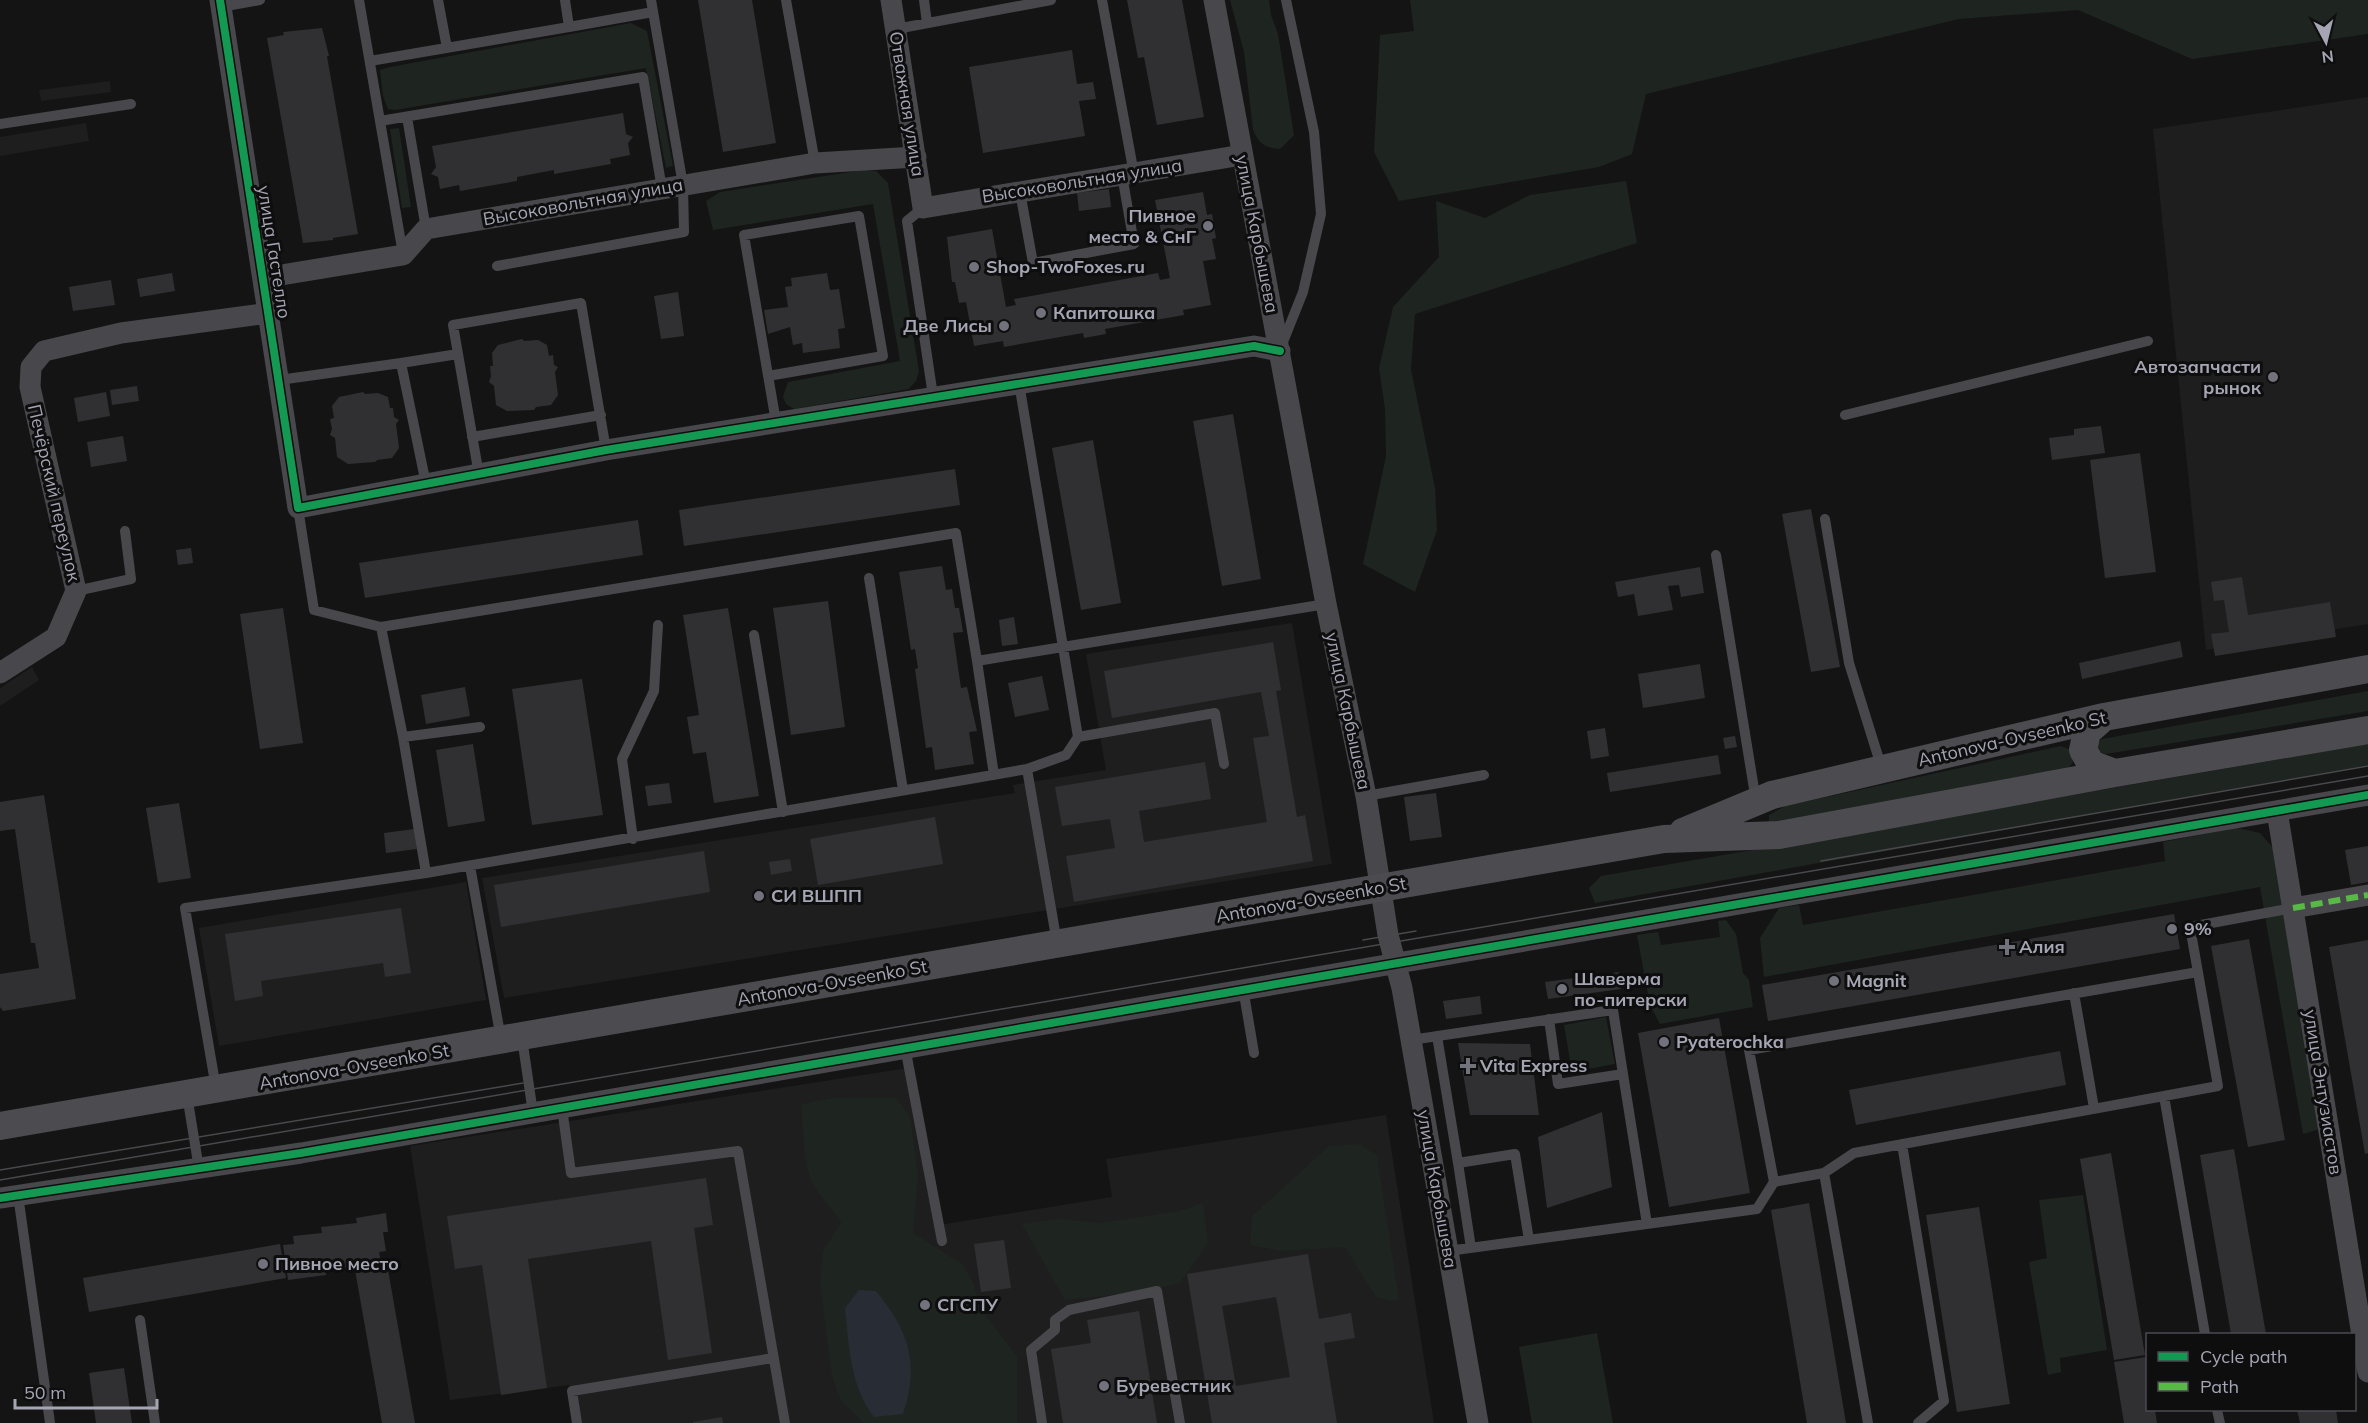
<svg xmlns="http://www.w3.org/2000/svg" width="2368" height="1423" viewBox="0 0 2368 1423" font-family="Mulish,sans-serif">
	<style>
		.built { fill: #1e1e1f }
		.green { fill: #1e2420 }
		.water { fill: #282c35 }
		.building { fill: #303032; fill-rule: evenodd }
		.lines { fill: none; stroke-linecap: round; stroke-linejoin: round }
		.service { stroke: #48484c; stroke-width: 10 }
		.minor { stroke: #48484c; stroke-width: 21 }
		.secondary { stroke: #4c4c50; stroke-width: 28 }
		.tram { stroke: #49494d; stroke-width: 1.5 }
		.quiet { stroke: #58b947; stroke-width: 6; stroke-dasharray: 12 6; stroke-linecap: butt }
		.cycleway-casing { stroke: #0e0e0f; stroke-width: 11 }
		.cycleway { stroke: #139951; stroke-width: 8 }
		.poi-dot { fill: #72727c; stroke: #0e0e0f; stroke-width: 2 }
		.labels { text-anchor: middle; stroke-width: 6; stroke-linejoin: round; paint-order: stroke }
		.street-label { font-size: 18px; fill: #a5a5b4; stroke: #0e0e0f }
		.poi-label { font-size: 18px; font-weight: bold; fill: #a5a5b4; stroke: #0e0e0f; text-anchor: start }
	</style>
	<rect width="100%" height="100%" fill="#141414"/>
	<!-- built -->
	<path class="built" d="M110,81L111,92L41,101L39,90Z
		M2368,97V624L2206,650L2153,129Z
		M86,123L89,141L0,156V137Z
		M1292,623L1332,864L504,998L482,878L1015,793L1013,785L1106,770L1086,654Z
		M32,667L39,680L0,706V688Z
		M466,882L486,1000L219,1046L199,928Z
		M914,1067L939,1225L1112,1197L1106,1159L1386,1115L1434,1423H574L569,1385L450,1400L410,1146Z"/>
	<!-- green -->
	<path class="green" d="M1230,0H1269L1271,15L1278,34L1294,135L1280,149C1265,148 1259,144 1253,130L1244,52Z
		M1410,0H2368V34L2192,59L2078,10L1959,19L1646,94L1632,154L1599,167L1399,201L1374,152L1380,35L1414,31Z
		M631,23L647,31L673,166L666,168L646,68L395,110L388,109L383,96L380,70L390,67Z
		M399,128L411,207L402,208L390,129Z
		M864,170L876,171L888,183L919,371L916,381L909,389L794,409L786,404L783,397L788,382L900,361L873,204L713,230L706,201L720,192Z
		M1626,181L1637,243L1415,314L1411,369L1435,488L1437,530L1415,592L1363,564L1386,456L1385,409L1379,368L1393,307L1439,257L1436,201L1485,218L1530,195Z
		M2368,691V711L2106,754L2097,752L2095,745L2102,739Z
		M2368,744V765L1595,903L1589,888L1601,876Z
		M2061,746L2071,750L2073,762L2067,770L1775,825L1769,822V815L1785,806Z
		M2237,828L2260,833L2274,849L2322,1124L2317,1130L2303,1134L2260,887L1764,977L1760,938L1779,908L1799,905L1803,925L2165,861L2163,842Z
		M1726,920L1736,934L1743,973L1749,980L1753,1007L1660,1024L1650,1005L1637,935L1658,932L1661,945L1720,937L1718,921Z
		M1606,1017L1615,1064L1572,1072L1564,1025Z
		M895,1097L910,1117L918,1175L913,1233L962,1264L974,1284L980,1308L1017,1356V1423H864L841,1401L832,1376L820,1283L823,1251L841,1223C833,1209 821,1198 813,1184C804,1169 803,1123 801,1104L833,1098Z
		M1360,1144L1377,1156L1399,1300L1390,1301L1376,1297L1345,1247L1282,1251L1250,1245L1252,1216L1329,1146Z
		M2083,1195L2107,1350L2060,1358L2061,1372L2048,1375L2029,1262L2047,1258L2039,1200Z
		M1203,1203L1208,1243L1180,1283L1147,1291L1065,1300L1022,1224L1059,1219L1100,1223L1180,1211Z
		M1597,1333L1613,1423H1532L1519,1347Z"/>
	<!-- water -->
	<path class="water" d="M859,1290L876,1291C909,1331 920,1364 903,1414L874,1417C850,1386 849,1346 845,1308Z"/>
	<!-- building -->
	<path class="building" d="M698,0H752L776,143L723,152Z
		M1127,0H1182L1204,117L1157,125L1144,57L1138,58Z
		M322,28L329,56H327L358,234L333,238V240L303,243L267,38L284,35L283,32Z
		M1072,50L1077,84L1093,82L1096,99L1079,101L1085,136L983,153L969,67Z
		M623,113L626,134L633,137L628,143L630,155L610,159L611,164L554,174V170L517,177V181L460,191L459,185L440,189L438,177L431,174L436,167L432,146Z
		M1109,189L1111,207L1079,211L1077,193Z
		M1203,192L1207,215L1212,214L1216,238L1212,239L1216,259L1203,261L1211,305L1183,310L1184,315L1105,329L1106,334L1084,338L1083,333L1004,347L1003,341L974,346L966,302L959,303L955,282H952L947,237L992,229L1006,307L1016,305L1014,299L1158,273L1160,280L1170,278L1155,200Z
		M172,273L175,291L140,297L137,279Z
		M827,273L830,290L839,289L845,328L838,329L840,348L803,353L802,343L793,345L790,327L768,334L764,310L788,307L785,287L792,286L791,278Z
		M111,280L115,305L73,311L69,287Z
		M678,292L684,336L661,339L654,296Z
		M522,339L524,341L538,340L547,345L549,356L553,355L554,365L558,367L555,372L558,395L551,405L536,407L534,410L507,411L496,405L494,386L489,382L491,376L490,366H493L492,353L498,345Z
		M137,386L139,401L112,405L110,390Z
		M106,392L110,416L78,422L74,398Z
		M363,392L365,394L378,393L388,397L390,408H393L394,417L399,420L396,424L399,448L392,458L377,460L375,462L348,464L337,457L335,438L330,435L332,429L330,419L334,418L332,406L339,397Z
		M1233,414L1261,579L1222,586L1193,421Z
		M2101,426L2105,453L2052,460L2049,438L2074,435V429Z
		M123,436L127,461L91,467L87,442Z
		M1093,440L1121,603L1081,610L1052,448Z
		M2140,453L2156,572L2105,578L2090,460Z
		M955,469L960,505L684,546L679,510Z
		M1811,509L1840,667L1811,672L1782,514Z
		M638,520L643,555L365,598L359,563Z
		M191,548L193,563L178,565L176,550Z
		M942,566L946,590L952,589L955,608H959L963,632L953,633L961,688L967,687L977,731L969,732L974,764L935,770L932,747L926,748L915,669L918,668L915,649L911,650L899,572Z
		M1700,567L1704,593L1681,597L1679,585L1668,586L1673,610L1638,616L1634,594L1618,597L1615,582Z
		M2242,577L2248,615L2330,602L2336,637L2215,656L2211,634L2229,632L2224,600L2214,601L2211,582Z
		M828,601L845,727L791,735L773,608Z
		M283,608L303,743L260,749L240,614Z
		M728,608L759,796L714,803L706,752L693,754L687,717L699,715L683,615Z
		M1014,617L1018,644L1002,646L999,620Z
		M2180,641L2183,657L2082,679L2079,663Z
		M1273,642L1281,690L1276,691L1297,817L1305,815L1313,861L1074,902L1066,856L1115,848L1110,819L1062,826L1055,787L1205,762L1211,799L1139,811L1144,842L1267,822L1253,738L1269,736L1261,692L1112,718L1104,671Z
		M1700,664L1705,698L1643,708L1638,674Z
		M1042,676L1049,710L1015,717L1008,683Z
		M582,679L603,815L532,825L512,689Z
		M465,687L470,716L426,724L421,695Z
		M1605,728L1609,756L1591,759L1587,731Z
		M1735,736L1737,747L1725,749L1723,738Z
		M473,744L485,821L448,827L436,750Z
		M1718,755L1721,774L1610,792L1607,773Z
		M669,783L672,803L648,806L645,786Z
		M1436,793L1442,837L1410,841L1404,797Z
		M44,795L76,999L3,1011L0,1007V974L39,968L35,943H31L15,829L0,831V802Z
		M179,803L191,878L158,883L146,808Z
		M935,817L943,864L818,885L810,839Z
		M414,829L417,849L386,853L384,833Z
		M2368,846V882L2351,885L2345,850Z
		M704,851L710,892L501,927L494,885Z
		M790,859L792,871L771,875L769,862Z
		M401,908L411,973L385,977L383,963L261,981L263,996L235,1001L225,934Z
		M2174,914L2180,949L1768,1021L1762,985Z
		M2249,939L2285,1140L2248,1147L2211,946Z
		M2368,940V1153L2365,1154L2329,947Z
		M1619,972L1621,989L1548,999L1545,982Z
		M1480,996L1482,1014L1446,1019L1443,1001Z
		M1719,1018L1750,1193L1669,1207L1638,1033Z
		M1458,1043L1530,1044L1539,1115H1470Z
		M2060,1051L2066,1085L1856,1125L1849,1090Z
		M1602,1112L1612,1187L1547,1208L1538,1137Z
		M2234,1149L2266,1334H2231L2200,1155Z
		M2111,1153L2145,1355L2114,1360L2080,1159Z
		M706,1178L713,1225L694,1228L712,1353L668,1360L651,1241L528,1259L547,1388L501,1395L482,1265L455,1269L447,1216Z
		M1809,1203L1846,1423H1807L1771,1210Z
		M1979,1207L2010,1404L1957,1412L1926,1215Z
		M386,1213L388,1232H383L386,1251L379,1252L381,1262L345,1268L344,1261L325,1265L326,1275L288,1280L283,1245L294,1244L293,1236L322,1233L321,1227L357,1223L356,1218Z
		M1004,1240L1011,1288L981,1292L974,1244Z
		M280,1244L286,1278L89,1312L83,1278Z
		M1308,1254L1319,1319L1351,1313L1355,1338L1324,1343L1337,1423H1212L1187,1274ZM1276,1297L1290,1377L1236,1386L1222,1306Z
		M387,1264L415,1423H382L355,1270Z
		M1139,1311L1157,1423H1063L1051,1349L1091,1343L1087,1320Z
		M2146,1357L2148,1410H2155L2157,1423H2124L2114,1362Z
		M124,1368L132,1423H96L89,1373Z
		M2297,1410H2336L2338,1423H2300Z
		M722,1417L723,1423H693V1422Z"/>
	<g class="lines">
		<!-- service -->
		<path class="service" d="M359,0L403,254
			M438,0L447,48
			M565,0L569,27L653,12
			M786,0L815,163
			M924,0L927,23
			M1102,0L1134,174
			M221,7L260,0
			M896,29L1051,0
			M370,61L569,27
			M407,117L426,229
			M380,121L643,77L662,189
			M0,124L131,104
			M1020,192L1033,263L1134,244L1122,175
			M923,208L907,221L933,396
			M497,266L684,232L683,185L651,0
			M1281,347L1303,292L1321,214L1314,132L1286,0
			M401,363L458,354
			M768,376L883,356L859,216L744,235L776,422
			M279,380L401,363L426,484
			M1019,383L1078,737L1066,755L1027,769
			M1845,415L2148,341
			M472,437L601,415
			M479,475L453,325L581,303L606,450
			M298,508L314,610L381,627L403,737L426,873L1027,769L1057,943
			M1825,519L1849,663L1882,769
			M1716,555L1756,801
			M869,578L903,790
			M76,591L131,579L125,531
			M381,627L956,533L977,661L1326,604
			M754,635L783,812
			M977,661L994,775
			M403,737L480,727
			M1078,737L1215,713L1224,764
			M1366,796L1484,775
			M633,839L622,759L654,691L658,625
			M470,866L501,1039
			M1243,988L1254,1053
			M2074,993L2094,1108
			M1437,1036L1458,1163
			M522,1038L533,1113
			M1411,1040L1613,1010L1623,1074L1558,1084L1549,1019
			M905,1047L942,1241
			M1623,1074L1647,1224
			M216,1088L185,908L426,873
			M187,1095L199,1169
			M562,1108L571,1173L738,1151L785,1423
			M1902,1144L1944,1401L1918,1423
			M1824,1173L1854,1153L2164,1096
			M18,1195L50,1423
			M1471,1248L1458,1163L1515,1154L1529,1240
			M1448,1251L1757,1209L1774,1182
			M140,1320L155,1423
			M2205,1334L2164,1096L2218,1086L2190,927L2293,908
			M2217,1410L2220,1423
			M577,1423L572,1391L773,1358
			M1042,1423L1031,1350L1055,1330V1320L1069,1310L1157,1291L1180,1423
			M1868,1423L1824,1173L1774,1182L1749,1050L2198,972"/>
		<!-- minor -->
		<path class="minor" d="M220,0L298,508L606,450L1254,346L1280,351
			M891,0L923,208L1242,155
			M1214,0L1326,604L1366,796L1388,935L1402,988L1478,1423
			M263,278L403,255L426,229L815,163L916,157
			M0,673L56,637L76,591L30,387L31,367L44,351L121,333L269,313
			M2277,811L2368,1372
			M2293,908L2368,895
			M0,1198L301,1153L2368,795"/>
		<!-- secondary -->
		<path class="secondary" d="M2104,717L2087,732L2083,750L2091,764L2115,773
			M1683,832L1772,795L2104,717L2368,669
			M0,1126L1664,839L1779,835L2115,773L2368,730"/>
		<!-- tram -->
		<path class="tram" d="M1821,861L2368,766
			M1363,940L1416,931
			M0,1170L523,1083
			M0,1180L2368,776"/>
		<!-- quiet -->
		<path class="quiet" d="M2293,908L2368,895"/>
		<!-- cycleway casing -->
		<g class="cycleway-casing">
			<path id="cycleway" d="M220,0L298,508L606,450L1254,346L1280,351
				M0,1198L301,1153L2368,795"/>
		</g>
		<!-- cycleway -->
		<use href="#cycleway" class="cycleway"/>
	</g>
	<!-- markers -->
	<g class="poi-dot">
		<circle cx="1208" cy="226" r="6"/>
		<circle cx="974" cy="267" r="6"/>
		<circle cx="1041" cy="313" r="6"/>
		<circle cx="1004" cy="326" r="6"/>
		<circle cx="2273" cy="377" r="6"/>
		<circle cx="759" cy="896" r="6"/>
		<circle cx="2172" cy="929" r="6"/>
		<path d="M2004 938h6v6h6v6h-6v6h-6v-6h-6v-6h6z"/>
		<circle cx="1834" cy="981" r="6"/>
		<circle cx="1562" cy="989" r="6"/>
		<circle cx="1664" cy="1042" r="6"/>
		<path d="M1465 1057h6v6h6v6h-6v6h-6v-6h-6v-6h6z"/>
		<circle cx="263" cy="1264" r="6"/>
		<circle cx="925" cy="1305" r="6"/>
		<circle cx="1104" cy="1386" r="6"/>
	</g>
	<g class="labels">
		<!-- street labels -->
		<g class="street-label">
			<text transform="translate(907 104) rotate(81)" y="6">Отважная улица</text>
			<text transform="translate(1082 181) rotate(-9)" y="6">Высоковольтная улица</text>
			<text transform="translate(583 202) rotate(-10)" y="6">Высоковольтная улица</text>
			<text transform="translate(1257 234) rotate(79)" y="6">улица Карбышева</text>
			<text transform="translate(274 252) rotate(81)" y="6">улица Гастелло</text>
			<text transform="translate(54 493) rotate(77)" y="6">Печёрский переулок</text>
			<text transform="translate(1348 711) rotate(78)" y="6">улица Карбышева</text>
			<text transform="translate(2012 739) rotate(-13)" y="6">Antonova-Ovseenko St</text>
			<text transform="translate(1311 900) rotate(-10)" y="6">Antonova-Ovseenko St</text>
			<text transform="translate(832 983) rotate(-10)" y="6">Antonova-Ovseenko St</text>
			<text transform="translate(354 1067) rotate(-10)" y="6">Antonova-Ovseenko St</text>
			<text transform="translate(2323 1092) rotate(81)" y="6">улица Энтузиастов</text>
			<text transform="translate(1437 1189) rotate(80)" y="6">улица Карбышева</text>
		</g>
		<!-- poi labels -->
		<g class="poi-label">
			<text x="1196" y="222" text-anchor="end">Пивное<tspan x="1196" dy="21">место &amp; СнГ</tspan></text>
			<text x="986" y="273">Shop-TwoFoxes.ru</text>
			<text x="1053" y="319">Капитошка</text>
			<text x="992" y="332" text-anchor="end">Две Лисы</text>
			<text x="2261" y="373" text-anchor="end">Автозапчасти<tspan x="2261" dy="21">рынок</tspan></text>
			<text x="771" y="902">СИ ВШПП</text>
			<text x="2184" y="935">9%</text>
			<text x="2019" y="953">Алия</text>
			<text x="1574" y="985">Шаверма<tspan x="1574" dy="21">по-питерски</tspan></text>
			<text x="1846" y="987">Magnit</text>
			<text x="1676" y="1048">Pyaterochka</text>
			<text x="1480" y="1072">Vita Express</text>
			<text x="275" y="1270">Пивное место</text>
			<text x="937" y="1311">СГСПУ</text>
			<text x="1116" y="1392">Буревестник</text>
		</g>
	</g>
	<!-- legend -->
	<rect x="2146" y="1333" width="210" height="78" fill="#0e0e0f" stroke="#4a4a51" stroke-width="1.5"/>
	<rect x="2158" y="1352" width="30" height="9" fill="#139951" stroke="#4a4a51" stroke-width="1.5"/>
	<text x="2200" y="1363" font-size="18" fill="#a5a5b4">Cycle path</text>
	<rect x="2158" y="1382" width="30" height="9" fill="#58b947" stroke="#4a4a51" stroke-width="1.5"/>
	<text x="2200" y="1393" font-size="18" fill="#a5a5b4">Path</text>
	<!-- north arrow -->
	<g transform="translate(2326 42) rotate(173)" stroke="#0e0e0f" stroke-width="4.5" paint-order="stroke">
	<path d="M0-4.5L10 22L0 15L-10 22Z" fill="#a5a5b4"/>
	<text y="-9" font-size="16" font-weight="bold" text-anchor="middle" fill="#a5a5b4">N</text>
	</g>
	<!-- scale -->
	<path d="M15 1399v9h142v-9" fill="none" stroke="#a5a5b4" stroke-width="3"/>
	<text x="24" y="1399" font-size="18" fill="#a5a5b4" stroke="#0e0e0f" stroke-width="4.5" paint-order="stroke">50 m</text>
</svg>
